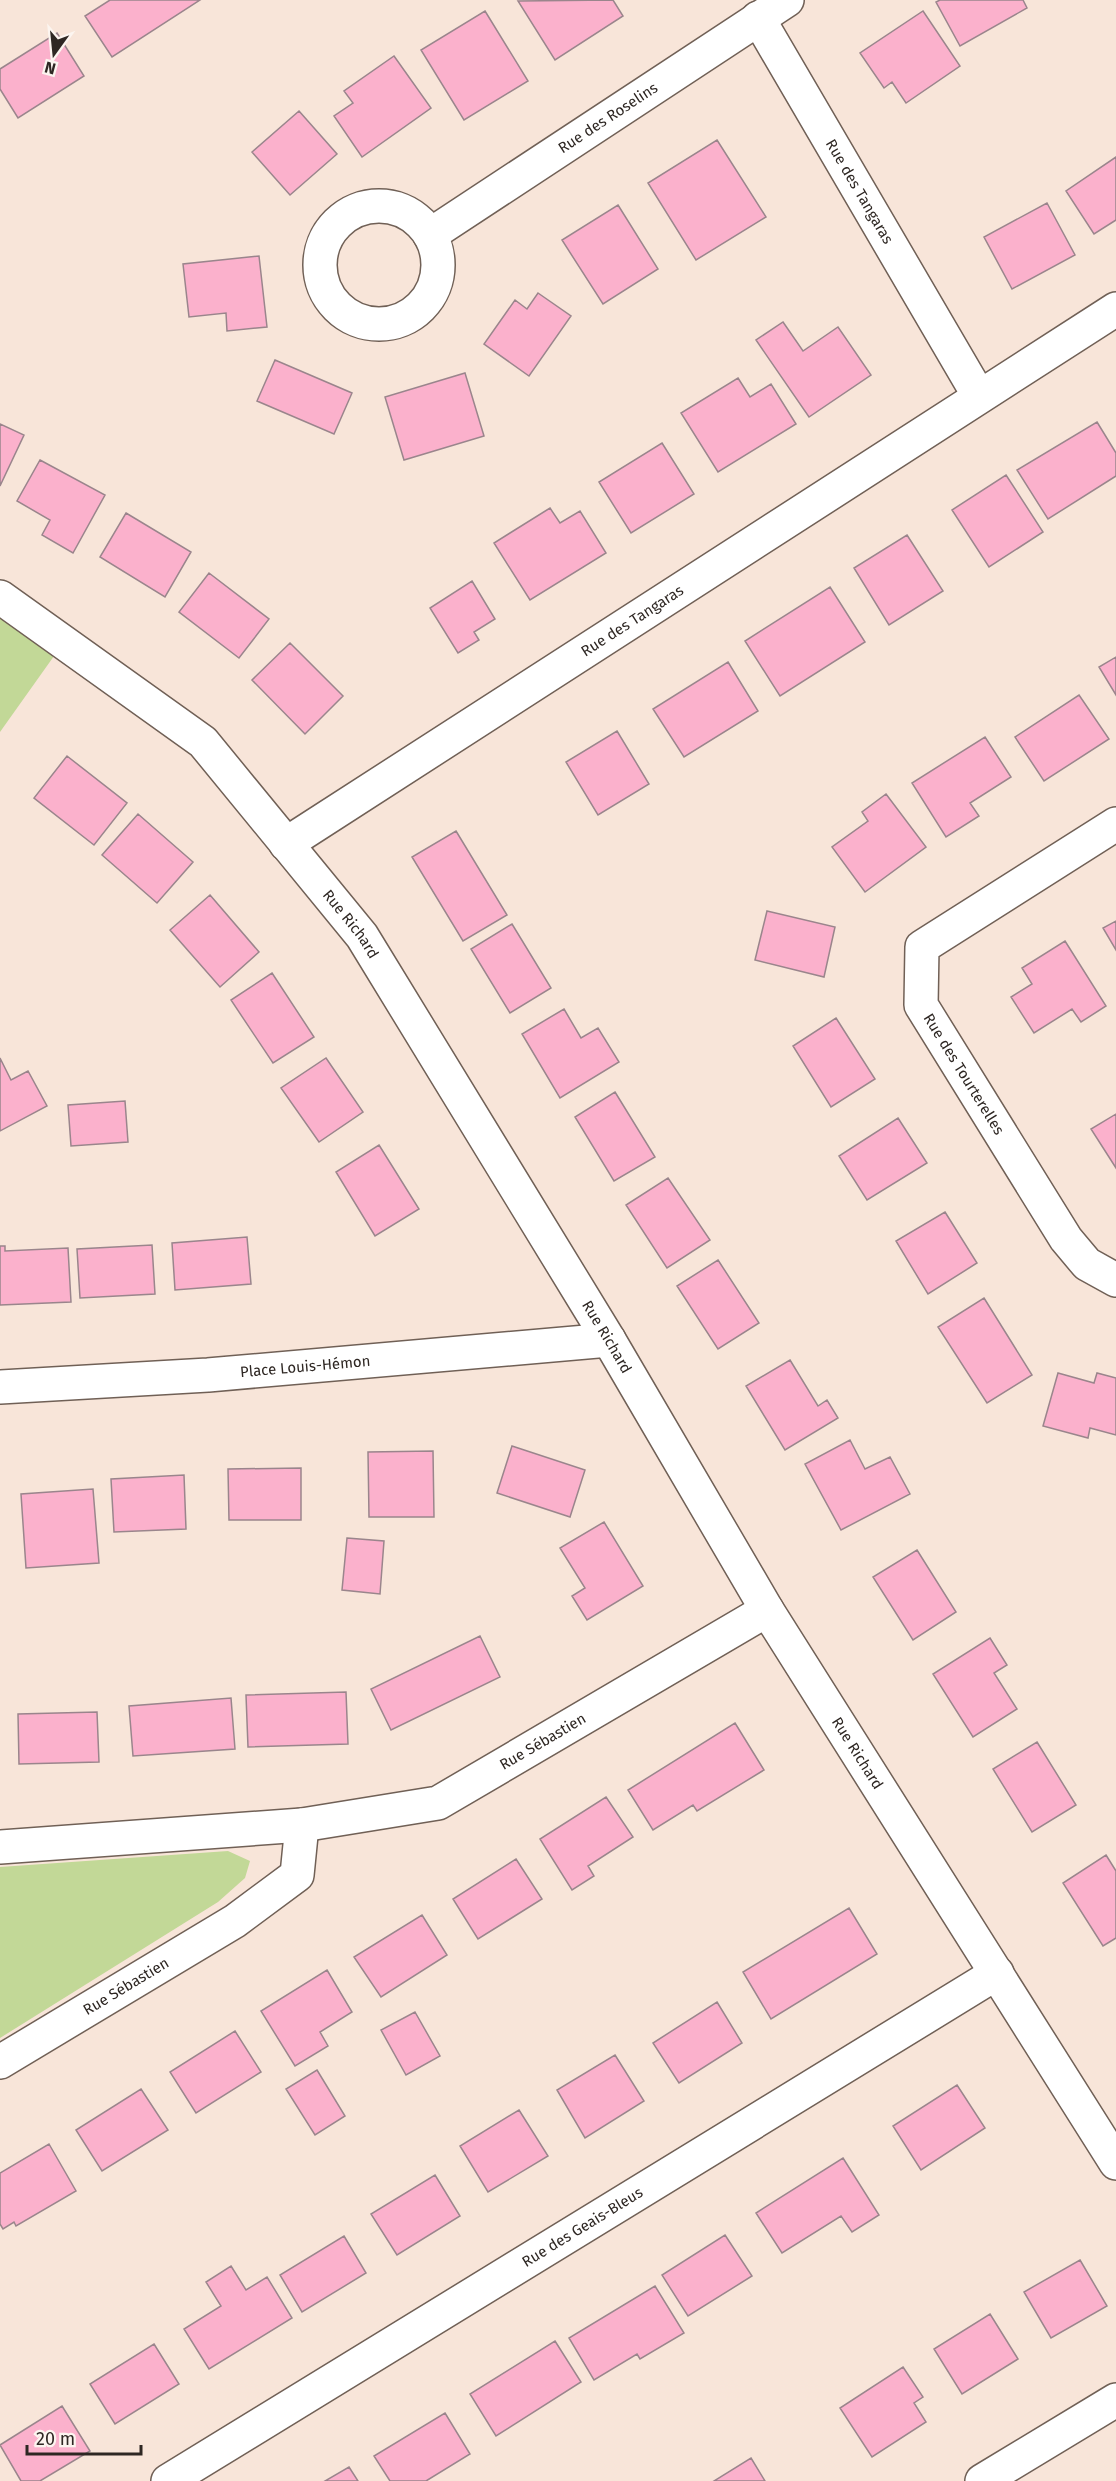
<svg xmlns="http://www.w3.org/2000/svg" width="1116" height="2481" viewBox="0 0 1116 2481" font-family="'Fira Sans',sans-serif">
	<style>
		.green { fill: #c2d897 }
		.building { fill: #fbb1cc; stroke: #9a858c; stroke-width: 1.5 }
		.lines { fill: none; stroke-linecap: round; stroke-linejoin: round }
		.minor-casing { stroke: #706056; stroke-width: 36 }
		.minor { stroke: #fff; stroke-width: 33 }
		.labels { text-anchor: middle; stroke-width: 5; stroke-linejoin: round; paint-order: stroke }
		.street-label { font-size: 15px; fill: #2e2723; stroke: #fcf5f0 }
	</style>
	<rect width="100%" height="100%" fill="#f8e5d9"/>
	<!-- green -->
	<path class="green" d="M0,612L59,649L0,732Z
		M228,1851L250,1861L245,1878L218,1902L0,2038V1867Z"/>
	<!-- building -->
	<path class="building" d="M110,0H200L112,57L85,16Z
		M613,0L623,16L555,60L518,1Z
		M940,0H1023L1027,8L960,46L936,2Z
		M485,11L528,81L464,120L421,50Z
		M923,11L960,66L906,103L892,82L884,88L860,53Z
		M57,33L84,76L18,118L0,89V69Z
		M394,56L431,108L362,157L334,116L353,103L344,91Z
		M299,111L337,154L290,195L252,152Z
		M717,140L766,217L696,260L648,183Z
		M1116,157V220L1094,234L1066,191Z
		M1047,203L1075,255L1012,289L984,237Z
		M618,205L658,269L603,304L562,240Z
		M259,256L267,327L227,331L226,313L189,317L183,264Z
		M538,293L571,316L529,376L484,344L515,300L527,309Z
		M783,322L803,351L838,327L871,375L809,417L756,340Z
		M275,360L352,393L334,434L257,401Z
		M465,373L484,436L404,460L385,397Z
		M738,378L750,397L771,384L796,424L718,472L681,413Z
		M1097,422L1116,453V476L1048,519L1017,470Z
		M0,424L24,435L0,486Z
		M662,443L694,494L631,533L599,482Z
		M40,460L105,495L73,553L42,535L50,520L17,501Z
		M1006,475L1043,532L989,567L952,510Z
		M550,508L560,523L580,511L606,553L530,600L494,543Z
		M126,513L191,552L165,597L100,557Z
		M907,535L943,591L889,625L854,568Z
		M209,573L269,619L239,658L179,612Z
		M472,581L495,619L474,632L479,640L458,653L430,608Z
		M830,587L865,642L780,696L745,641Z
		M290,643L343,696L305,734L252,680Z
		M1116,657V695L1099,667Z
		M728,662L758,711L684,757L653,709Z
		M1079,695L1109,739L1044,781L1015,737Z
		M617,731L649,784L598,815L566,762Z
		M985,737L1011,777L970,803L979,816L946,837L912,783Z
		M67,756L127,803L94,845L34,798Z
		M886,794L926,847L865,892L832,847L868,821L862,812Z
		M138,814L193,862L157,903L102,855Z
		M456,831L507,915L463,941L412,857Z
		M210,895L259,952L220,987L170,930Z
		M767,911L835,927L824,977L755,960Z
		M1116,921V950L1103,928Z
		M512,924L551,988L510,1013L471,949Z
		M1065,941L1106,1006L1081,1022L1072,1009L1034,1033L1011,997L1032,984L1022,968Z
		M272,973L314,1037L273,1063L231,1000Z
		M564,1009L581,1038L598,1028L619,1062L560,1098L522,1034Z
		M836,1018L875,1079L831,1107L793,1046Z
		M0,1058L11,1080L28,1071L47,1106L0,1131Z
		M326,1058L363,1112L319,1142L281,1088Z
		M615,1092L655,1157L614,1181L575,1117Z
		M125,1101L128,1142L71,1146L68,1105Z
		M1116,1114V1168L1091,1129Z
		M898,1118L927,1163L867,1200L839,1156Z
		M379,1145L419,1209L375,1236L336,1172Z
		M668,1178L710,1240L667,1268L626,1205Z
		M945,1212L977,1263L928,1294L896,1241Z
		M247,1237L251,1284L175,1290L172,1243Z
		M152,1245L155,1294L80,1298L77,1249Z
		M0,1246H5V1251L68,1248L71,1302L0,1305Z
		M718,1260L759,1323L718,1349L677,1286Z
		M984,1298L1032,1375L987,1403L938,1327Z
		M790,1360L818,1406L827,1400L838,1418L785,1450L746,1386Z
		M1058,1373L1094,1383L1097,1373L1116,1378V1435L1090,1428L1088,1438L1043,1426Z
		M850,1440L865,1469L890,1457L910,1494L841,1530L805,1464Z
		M512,1446L585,1470L570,1517L497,1493Z
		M433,1451L434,1517H369L368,1452Z
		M301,1468V1520H229L228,1469Z
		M184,1475L186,1529L114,1532L111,1479Z
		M93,1489L99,1563L26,1568L21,1494Z
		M604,1522L643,1586L587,1620L572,1596L585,1588L560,1548Z
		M347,1538L384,1541L380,1594L342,1590Z
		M917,1550L956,1612L913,1640L873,1577Z
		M480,1636L500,1677L391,1730L371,1689Z
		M990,1638L1007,1665L994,1673L1017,1709L973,1737L933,1674Z
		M346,1692L348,1744L248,1747L246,1695Z
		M231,1698L235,1749L133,1756L129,1706Z
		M97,1712L99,1762L19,1764L18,1714Z
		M735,1723L764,1770L697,1811L693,1805L653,1830L628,1790Z
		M1037,1742L1076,1805L1032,1832L993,1769Z
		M606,1797L633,1837L588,1866L594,1876L572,1890L540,1839Z
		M1106,1855L1116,1871V1938L1103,1946L1063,1883Z
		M516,1859L542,1899L478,1939L453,1899Z
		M849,1908L877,1954L771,2019L743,1972Z
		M422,1915L447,1955L381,1997L354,1957Z
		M327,1970L352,2012L320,2032L328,2046L295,2066L261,2011Z
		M717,2002L742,2043L679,2083L653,2043Z
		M415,2012L440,2056L406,2075L381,2030Z
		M235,2031L261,2072L196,2113L170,2072Z
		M615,2055L644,2101L585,2138L557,2090Z
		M317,2070L345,2116L315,2135L286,2089Z
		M957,2085L985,2128L921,2170L893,2126Z
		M141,2089L168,2130L102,2171L76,2130Z
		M519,2110L548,2156L488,2192L460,2146Z
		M49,2144L76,2191L16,2226L14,2222L3,2229L0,2224V2173Z
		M843,2158L879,2215L852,2232L841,2216L782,2253L756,2213Z
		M435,2175L460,2216L397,2255L371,2214Z
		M725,2235L752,2276L688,2316L662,2275Z
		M344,2236L366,2273L302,2312L280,2275Z
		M1080,2260L1107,2306L1051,2338L1024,2292Z
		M231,2266L246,2290L267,2277L292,2318L209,2369L184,2329L221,2306L206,2282Z
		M655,2286L684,2333L640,2359L637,2354L594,2380L569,2338Z
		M990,2314L1018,2359L962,2394L934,2349Z
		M555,2341L581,2382L496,2436L470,2394Z
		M154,2344L179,2384L115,2424L90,2384Z
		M903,2367L923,2397L914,2403L926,2422L872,2457L840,2408Z
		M62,2406L90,2451L40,2481H21L0,2445Z
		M445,2413L470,2454L426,2481H390L374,2456Z
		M751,2458L765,2481H714Z
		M349,2467L358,2481H325Z"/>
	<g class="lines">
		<!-- minor casing -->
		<g class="minor-casing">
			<g id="minor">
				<path id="s1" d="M758,18L979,396"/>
				<circle cx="379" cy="265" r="59"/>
				<path id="s2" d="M430,235L787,0"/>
				<path id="s3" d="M0,597L203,742L362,936L609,1340L767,1610L1116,2163"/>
				<path id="s4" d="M1116,824L922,947L921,1005L1066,1239L1087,1264L1116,1280"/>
				<path id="s5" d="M286,844L1116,309"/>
				<path id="s6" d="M0,1387L208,1375L609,1340"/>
				<path id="s7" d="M0,1847L302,1825L438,1803L767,1610"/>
				<path id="s8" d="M0,2062L235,1921L297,1875L302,1825"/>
				<path id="s9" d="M168,2481L997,1973"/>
				<path d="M982,2481L1116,2400"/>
			</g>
		</g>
		<!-- minor -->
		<use href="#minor" class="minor"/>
	</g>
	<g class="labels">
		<!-- street labels -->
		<g class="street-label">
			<text dy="5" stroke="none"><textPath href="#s2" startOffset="213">Rue des Roselins</textPath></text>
			<text dy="5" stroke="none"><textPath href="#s1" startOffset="201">Rue des Tangaras</textPath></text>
			<text dy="5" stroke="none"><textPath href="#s5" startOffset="412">Rue des Tangaras</textPath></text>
			<text dy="5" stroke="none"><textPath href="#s3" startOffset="484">Rue Richard</textPath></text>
			<text dy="5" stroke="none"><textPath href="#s4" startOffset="369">Rue des Tourterelles</textPath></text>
			<text dy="5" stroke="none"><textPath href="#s3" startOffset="970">Rue Richard</textPath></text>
			<text dy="5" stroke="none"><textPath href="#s6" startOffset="306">Place Louis-Hémon</textPath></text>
			<text dy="5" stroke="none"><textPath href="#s7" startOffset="562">Rue Sébastien</textPath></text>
			<text dy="5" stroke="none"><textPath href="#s3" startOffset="1456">Rue Richard</textPath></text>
			<text dy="5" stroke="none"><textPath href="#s8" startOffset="147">Rue Sébastien</textPath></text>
			<text dy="5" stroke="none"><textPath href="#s9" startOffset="486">Rue des Geais-Bleus</textPath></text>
		</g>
	</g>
	<!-- north arrow -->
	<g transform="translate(54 54) rotate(195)" stroke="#fcf5f0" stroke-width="4.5" paint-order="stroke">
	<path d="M0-4.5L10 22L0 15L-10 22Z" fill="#2e2723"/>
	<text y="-9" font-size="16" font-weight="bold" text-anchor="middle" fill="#2e2723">N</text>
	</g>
	<!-- scale -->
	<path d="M27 2445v9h114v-9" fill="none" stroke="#2e2723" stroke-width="3"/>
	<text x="36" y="2445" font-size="18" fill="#2e2723" stroke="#fcf5f0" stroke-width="4.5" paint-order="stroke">20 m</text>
</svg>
